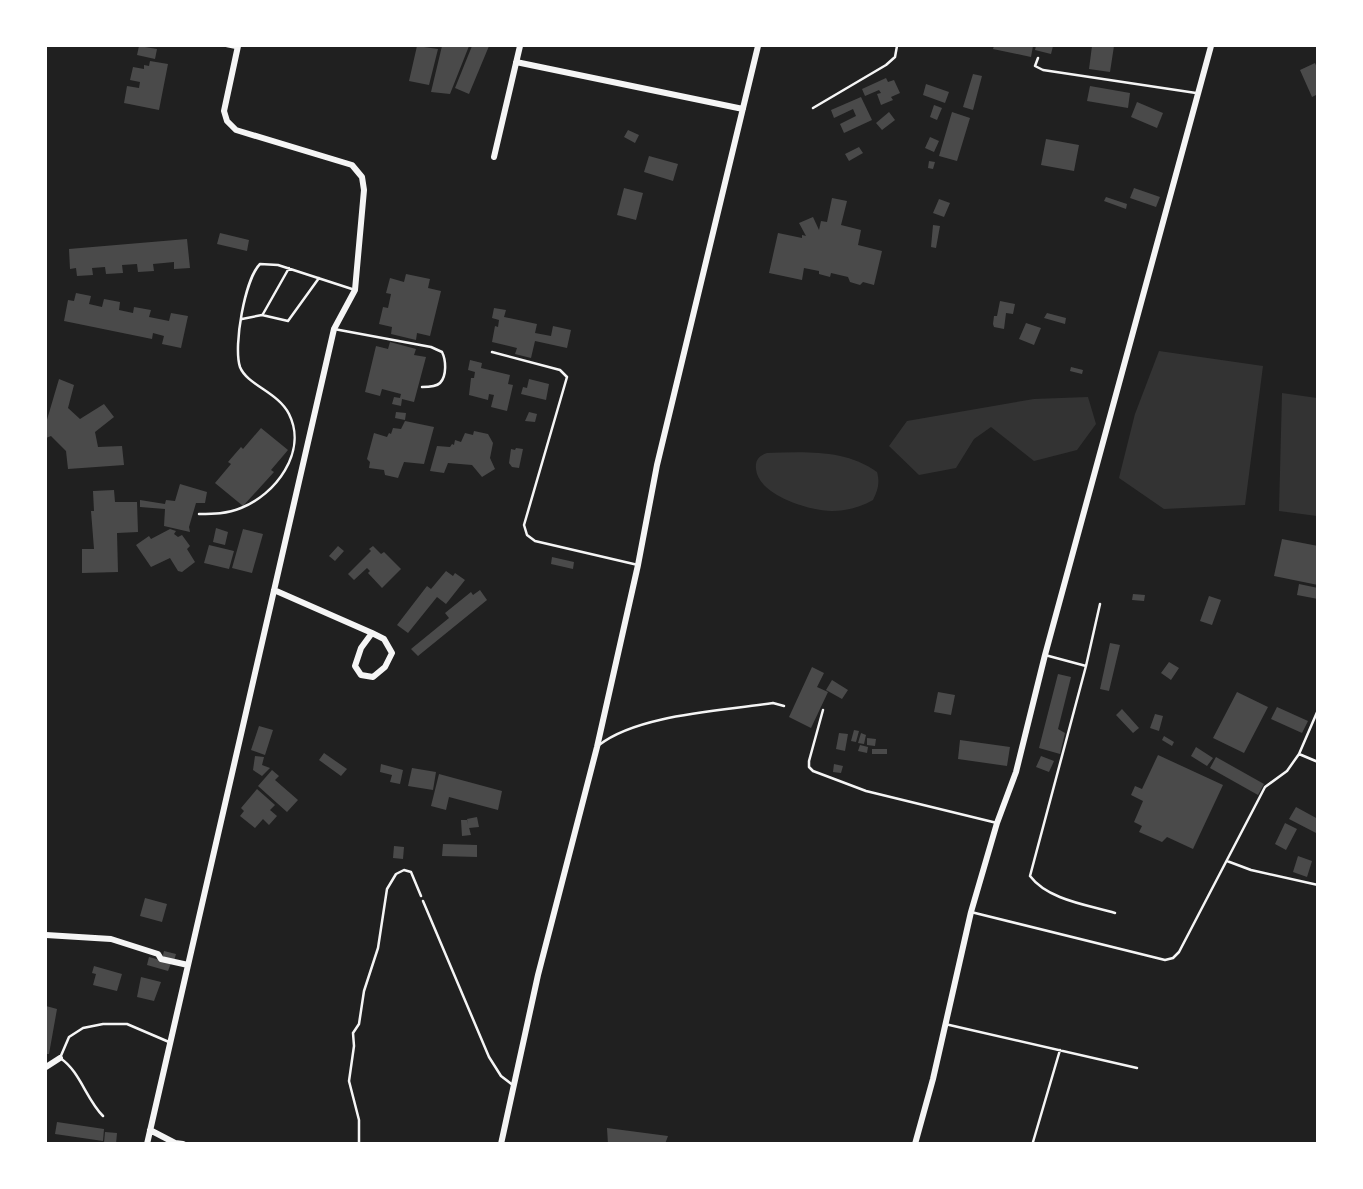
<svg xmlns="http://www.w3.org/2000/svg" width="1363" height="1189" viewBox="0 0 1363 1189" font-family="Montserrat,sans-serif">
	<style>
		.green { fill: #202020 }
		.water { fill: #333 }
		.building { fill: #4a4a4a }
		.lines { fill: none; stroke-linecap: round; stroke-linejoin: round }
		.path { stroke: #f5f5f5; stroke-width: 2.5 }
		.service { stroke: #f5f5f5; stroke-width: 2.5 }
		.minor { stroke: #f5f5f5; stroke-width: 6 }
	</style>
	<rect width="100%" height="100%" fill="#111"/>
	<!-- green -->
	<path class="green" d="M46,46H1317V1143H46Z"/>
	<!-- water -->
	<path class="water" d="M1159,351L1263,366L1245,505L1164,509L1119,478L1135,414Z
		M1282,393L1317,398V516L1279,511Z
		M1088,397L1096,424L1077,450L1034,461L991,427L974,439L956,468L919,475L889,446L907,421L1034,399Z
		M767,453C804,452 845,449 877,472C880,483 878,490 873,500C861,507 846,511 832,511C810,511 758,495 756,469C755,460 759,456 767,453Z"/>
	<!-- building -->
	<path class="building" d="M139,46L157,49L155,59L137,55Z
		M417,46L438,49L429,85L409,81Z
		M442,46H469L450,94L431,92Z
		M472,46H489L469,94L455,88Z
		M994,46H1033L1031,57L993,49Z
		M1036,46H1053L1051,54L1035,50Z
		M1092,46H1114L1110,72L1089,69Z
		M150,61L168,64L159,110L124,103L127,86L139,88L140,82L130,80L133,67L144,69V65L149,66Z
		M1315,63L1318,70V94L1312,97L1300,70Z
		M973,74L982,76L973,110L963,107Z
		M886,78L888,82L894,80L900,93L891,97L893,100L881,105L877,94L881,93L879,90L865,96L862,89Z
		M926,84L949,92L945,103L923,95Z
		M1090,86L1130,93L1128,108L1087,101Z
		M861,97L872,120L844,133L840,124L856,116L853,109L834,118L831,110Z
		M1137,102L1163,113L1157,128L1131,117Z
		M934,105L942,108L937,120L930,117Z
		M889,112L895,120L882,130L876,123Z
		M952,112L970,118L957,161L939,156Z
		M628,130L639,135L635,143L624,137Z
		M930,137L939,141L934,152L925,148Z
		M1046,139L1079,145L1074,171L1041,165Z
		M859,147L863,153L849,161L845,154Z
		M649,156L678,164L673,181L644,172Z
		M929,161L935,162L933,169L928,168Z
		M624,188L643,193L636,220L617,215Z
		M1134,188L1160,197L1156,207L1130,198Z
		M1106,197L1127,204L1126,209L1104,201Z
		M832,198L847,201L841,225L861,230L858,245L882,251L874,285L863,282L860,285L850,282L848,277L831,273L830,277L819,274V271L804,268L802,280L769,273L778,233L802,238V235L806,236L799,223L813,217L819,230L821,221L827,222Z
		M939,199L950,203L944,217L933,213Z
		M933,225L940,226L936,248L931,247Z
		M220,233L249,240L247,251L217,244Z
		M187,239L190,268L174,269V262L153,264L154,271L138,272L137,264L122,265L123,273L106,274L105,267L92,268L93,275L77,276L76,268L70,269L69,249Z
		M406,274L430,279L428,288L441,291L430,336L417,333L416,340L391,334L392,327L379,324L383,307L388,308L391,294L386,293L390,278L404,282Z
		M76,293L91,296L89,304L102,307L104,299L120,302L119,310L133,313L134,307L151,310L149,317L169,321L171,313L188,316L181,348L162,344L164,336L153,333L152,339L64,321L68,300L74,301Z
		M1000,301L1015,304L1013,314L1006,313L1004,329L994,327L993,324L994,316H997Z
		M494,308L506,310L504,317L537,324L535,333L551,336L553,326L571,330L567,348L535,341L531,358L515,354L517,348L492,342L495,326L498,327L499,320L492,318Z
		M1047,313L1066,318L1065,324L1044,318Z
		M1026,323L1041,328L1034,345L1019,339Z
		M390,342L416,349L414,355L426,357L414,402L402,399L401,406L392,404L394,397L400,398L401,394L382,389L380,396L365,392L376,346L388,349Z
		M470,360L482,363L481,368L510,375L508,384L513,385L507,411L491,407L494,395L489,394L488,400L469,395L471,378H474L475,372L468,370Z
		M1071,367L1083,370L1082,374L1070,371Z
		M59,379L74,385L68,408L80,419L104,404L114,417L95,432L98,447L122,446L124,465L68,469L66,451L51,436L46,438V423Z
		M529,379L549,384L546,400L521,394L523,387L527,388Z
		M396,412L406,413L405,420L395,418Z
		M529,412L537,414L535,422L525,421Z
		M405,421L434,427L424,464L404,462L398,478L385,475L384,470L369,468L370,462L367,459L374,433L387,437L389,433L391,434L393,428L401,429Z
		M261,428L288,450L271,470L274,472L243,506L215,483L231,464L228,462L241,447L243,449Z
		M474,431L488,434L493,443L490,458L495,469L482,477L472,465L448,463L444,473L430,471L437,446L450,447L452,444L454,445L455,440L461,442L465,433L473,435Z
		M516,448L523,449L519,468L512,467L509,463L511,449L515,450Z
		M180,484L207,492L205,503H196L189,527L190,532L164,526L165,509L140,507V500L165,504L166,500L175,501Z
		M114,490L115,502H137L138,532L117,533L118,572L82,573V549H94L91,511H94L93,491Z
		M216,528L228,532L225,545L213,542Z
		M170,529L176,531L174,534L178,537L182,535L190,546L187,549L195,562L182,572L178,571L170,558L151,567L136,545L149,536L151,539Z
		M243,529L263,534L252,573L232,568Z
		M1282,539L1318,546V585L1274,576Z
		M209,545L234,551L229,569L204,563Z
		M338,546L344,551L335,561L329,556Z
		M373,546L381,554L384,552L401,569L382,588L368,573L370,571L367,568L354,580L348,574L371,551L369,549Z
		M552,557L574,562L573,569L551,564Z
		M446,571L453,576L455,573L465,580L446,604L437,597L408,633L397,625L427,586L431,589Z
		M1299,584L1318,588V599L1297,595Z
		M480,590L487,600L418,656L411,649L449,618L445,613L471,592L473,595Z
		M1133,594L1145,595L1144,601L1132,600Z
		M1209,596L1221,600L1212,625L1200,621Z
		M1110,643L1120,645L1109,691L1100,689Z
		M1169,662L1179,668L1171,680L1161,673Z
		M812,667L824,673L817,687L828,692L811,728L789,717Z
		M1058,674L1071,677L1058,729L1065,733L1060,754L1039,748Z
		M832,680L848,690L842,699L826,690Z
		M938,692L955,695L951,715L934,712Z
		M1237,692L1268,707L1244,753L1213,738Z
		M1277,707L1308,721L1302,733L1271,719Z
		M1122,709L1139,728L1133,733L1116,715Z
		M1155,714L1163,716L1159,731L1150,728Z
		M259,726L273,730L265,755L251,750Z
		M854,730L859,731L856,742L851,741Z
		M839,733L848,734L845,751L836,749Z
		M861,733L866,735L864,744L858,743Z
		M1164,736L1174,742L1172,746L1162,740Z
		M867,738L876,739L875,746L867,745Z
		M960,740L1010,747L1007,766L958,759Z
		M860,745L868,747L867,753L858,751Z
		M1196,747L1213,758L1207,766L1191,756Z
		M872,749H887V754H872Z
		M324,753L347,769L341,776L319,760Z
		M1158,755L1223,785L1193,849L1167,837L1162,842L1139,832L1142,826L1134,822L1143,801L1131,795L1135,786L1142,789Z
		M255,756L264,757L262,765L270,768L262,776L253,770Z
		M1041,756L1054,761L1049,772L1036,767Z
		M1216,757L1264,784L1258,795L1210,768Z
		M381,764L403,770L400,784L390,782L392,775L380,772Z
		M834,764L843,766L841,773L833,772Z
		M412,768L436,772L433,790L408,786Z
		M272,770L279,776L275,780L298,800L287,812L258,786Z
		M439,774L502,791L498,810L449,797L446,810L431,806Z
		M257,789L275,805L270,810L277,816L269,825L263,819L255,828L240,816L244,811L241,808Z
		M1296,807L1318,819V834L1289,819Z
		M477,817L479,827L469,828L467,819Z
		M461,820H467L471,835L462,836Z
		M1285,823L1297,829L1286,850L1275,844Z
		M443,844L477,845V857L442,856Z
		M394,846L404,847L403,859L393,858Z
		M1298,856L1312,861L1307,877L1293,872Z
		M145,898L167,904L162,922L140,916Z
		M164,951L176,954L174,961L162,959Z
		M149,957L171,963L168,971L147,965Z
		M94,966L122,974L117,991L93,985L96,974L92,973Z
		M141,977L161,982L154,1001L137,997Z
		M46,1006L57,1009L49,1054H46Z
		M57,1122L104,1129L103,1141L55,1134Z
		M607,1128L668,1136L665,1144H608Z
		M105,1132L117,1133L116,1144L104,1143Z"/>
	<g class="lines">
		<!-- path -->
		<path class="path" d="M359,1144V1120L349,1081L354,1046L353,1033L359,1024L364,991L378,948L387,889L396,874L404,870L411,872L421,896"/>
		<!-- service -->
		<path class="service" d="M227,46L237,48
			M1038,58L1035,66L1043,70L1196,93
			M813,108L886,65L895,57L897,46
			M263,314L289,268
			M242,319L262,315L288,321L319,278
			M334,329L431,347L442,352C446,360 447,376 440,383C436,387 428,387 422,387
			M492,352L560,370L567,377L524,525L527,535L535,541L638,565
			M199,514C213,514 227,514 241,508C275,495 308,452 289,414C278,392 247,385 240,367C233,346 245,279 260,264L278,265L355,290
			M1100,604L1086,666L1030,876C1048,900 1088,905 1115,913
			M1045,655L1086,666
			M823,710L809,761V767L813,771L866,791L997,823
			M599,745C639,714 723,711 773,703L784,706
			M1299,754L1318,762
			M1227,861L1251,870L1318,885
			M423,901L489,1057L501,1076L514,1086
			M971,912L1165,960L1173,958L1179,952L1265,787L1287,771L1299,754L1318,710
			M945,1024L1137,1068
			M103,1116C86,1099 80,1071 60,1058L69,1037L83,1028L103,1024H127L169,1042
			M1033,1142L1060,1050"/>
		<!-- minor -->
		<path class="minor" d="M516,62L743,109
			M494,157L520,46
			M274,590L372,633L384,639L392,653L385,667L373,677L361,675L355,666L361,648L372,633
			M46,935L111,939L158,954L161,959L188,965
			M46,1067L60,1058
			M150,1130L175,1143L183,1144
			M147,1144L334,329L355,290L364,190L362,177L352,165L236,130L227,121L224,111L238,46
			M501,1144L538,975L597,747L638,565L657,465L758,46
			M915,1144L933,1079L971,912L997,823L1016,772L1045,655L1211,46"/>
	</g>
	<!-- border -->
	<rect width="1363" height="1189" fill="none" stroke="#ffffff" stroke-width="94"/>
</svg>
